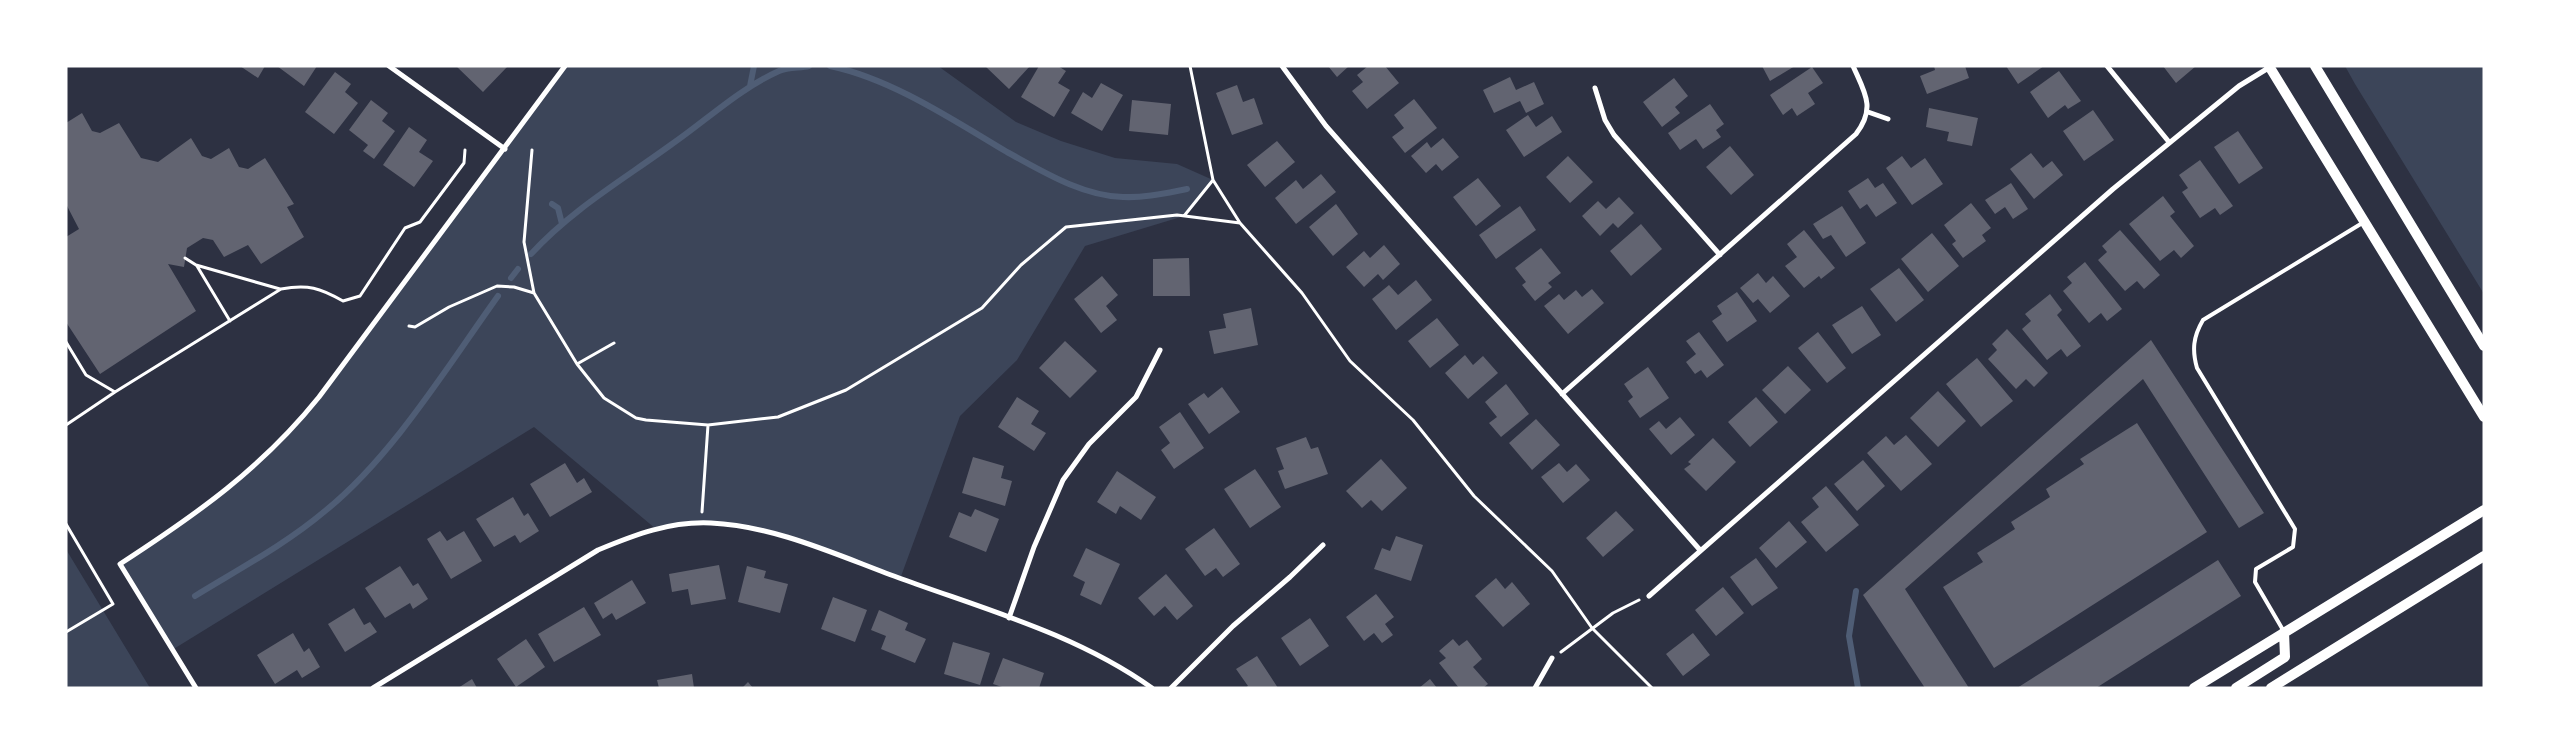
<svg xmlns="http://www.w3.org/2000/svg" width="2550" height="754" viewBox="0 0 2550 754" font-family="'Source Sans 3',sans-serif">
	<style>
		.green { fill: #3c4559 }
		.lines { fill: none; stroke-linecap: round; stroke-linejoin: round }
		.stream { stroke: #4f5d75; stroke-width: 6 }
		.building { fill: #626471 }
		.path { stroke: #fff; stroke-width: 3 }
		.service { stroke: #fff; stroke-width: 4 }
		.minor { stroke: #fff; stroke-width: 5 }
		.secondary { stroke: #fff; stroke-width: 10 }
	</style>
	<rect width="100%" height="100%" fill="#2d3142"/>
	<!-- green -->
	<path class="green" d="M564,66H938L1016,122L1061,141L1115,158L1177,164L1213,180L1184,216L1085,246L1017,360L960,416L900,579L773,532L701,523L656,529L534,427L172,650L120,564L195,515L290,433Z
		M2345,66H2484V294L2355,84Z
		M66,549L67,551L150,688H66Z"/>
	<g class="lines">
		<!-- stream -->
		<path class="stream" d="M830,66C892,79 953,120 1007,152C1042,171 1082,196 1123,197C1145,198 1166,193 1187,189
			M750,86L754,66
			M552,204L558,208L562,224
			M531,254C571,210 624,179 672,144C708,119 739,89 779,71C788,67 800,68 809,66
			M511,278L518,269
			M1856,591L1849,636L1858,688
			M195,596C239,569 286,544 325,511C392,457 447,367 498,296"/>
	</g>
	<!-- building -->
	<path class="building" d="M240,66H265L258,78Z
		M277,66H317L304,86Z
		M456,66H508L483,92Z
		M985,66H1030L1009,89Z
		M1039,66H1058L1066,71L1058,83L1070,90L1054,117L1021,97Z
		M1328,66H1349L1337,77Z
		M1368,66H1385L1399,83L1367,109L1352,91L1363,82L1357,75Z
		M1762,66H1795L1770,81Z
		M1934,66H1965L1969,78L1927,94L1920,76L1935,70Z
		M2006,66H2044L2018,84Z
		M2163,66H2196L2176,83Z
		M1812,67L1823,83L1808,93L1815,104L1797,116L1792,108L1783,115L1770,95Z
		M2059,71L2081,101L2068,109L2065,105L2048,118L2030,92Z
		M335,72L351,84L345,92L358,103L334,134L305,112Z
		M1510,77L1516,90L1534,82L1544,104L1526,113L1520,101L1494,113L1483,90Z
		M1674,78L1688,96L1675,107L1680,113L1662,127L1643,102Z
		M1101,83L1123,95L1102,131L1071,113L1083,92L1092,98Z
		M1237,85L1243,102L1254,98L1263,124L1232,135L1216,93Z
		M1414,99L1437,128L1405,153L1392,137L1404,128L1394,115Z
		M371,100L388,113L382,121L395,131L374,159L363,151L368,145L349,130Z
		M1132,100L1171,104L1168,135L1129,131Z
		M1710,104L1724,124L1716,130L1721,137L1703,149L1696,139L1680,150L1668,133Z
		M1929,108L1978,118L1972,146L1947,141L1949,132L1926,127Z
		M2093,110L2114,140L2084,161L2063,131Z
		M82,113L92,131L100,133L119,123L141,158L158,162L191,138L202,156L211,159L229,148L239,167L248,169L265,158L294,204L287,207L304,237L261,264L248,245L224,257L213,240L203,238L187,248L184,267L168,264L196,311L100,374L66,322V237L79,229L66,204V123Z
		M1528,115L1536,127L1552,116L1562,132L1524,157L1506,130Z
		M409,127L427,140L419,152L433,161L414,187L383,165Z
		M2238,131L2263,168L2239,184L2214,147Z
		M1443,138L1459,157L1442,171L1436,164L1426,173L1411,156L1427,142L1431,148Z
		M1277,141L1295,162L1265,187L1247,165Z
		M1730,146L1754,175L1731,195L1706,167Z
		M2031,153L2043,168L2052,161L2063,175L2034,199L2010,169Z
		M1568,156L1593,182L1570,203L1546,177Z
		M1902,156L1911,168L1925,158L1943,184L1912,205L1886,168Z
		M2200,160L2233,206L2220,215L2215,208L2200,218L2182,192L2188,188L2179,175Z
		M1321,174L1336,192L1296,224L1275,198L1296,180L1303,189Z
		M1478,178L1501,206L1476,226L1453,197Z
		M1868,178L1875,188L1883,183L1897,203L1876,217L1867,204L1860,209L1848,191Z
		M2011,183L2028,209L2013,219L2005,207L1995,214L1985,200Z
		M2163,196L2175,212L2170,216L2194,246L2181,258L2174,250L2160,261L2129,224Z
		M1619,197L1634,213L1618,228L1613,223L1600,236L1582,216L1598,201L1606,209Z
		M1971,203L1991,228L1982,235L1986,241L1963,258L1952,244L1956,241L1944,225Z
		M1336,204L1358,234L1333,256L1309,227Z
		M1520,206L1536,230L1496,259L1479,235Z
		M1842,206L1866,243L1846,257L1831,235L1823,239L1813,224Z
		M1641,224L1662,249L1631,276L1610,251Z
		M1804,230L1835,268L1821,279L1819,276L1804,288L1785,266L1797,257L1787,244Z
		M2120,230L2160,275L2144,289L2137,281L2125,291L2098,260L2107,252L2102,246Z
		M1932,233L1959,266L1928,292L1901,259Z
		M1384,245L1400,264L1383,280L1378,274L1364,287L1346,267L1364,251L1370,258Z
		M1541,248L1561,273L1548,283L1552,287L1535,301L1522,285L1526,282L1515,268Z
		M1189,258L1190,296H1153V259Z
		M2085,262L2122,309L2107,321L2101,313L2089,323L2063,291L2072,283L2067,277Z
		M1899,268L1924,300L1896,322L1870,289Z
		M1758,273L1766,283L1773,276L1790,296L1770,313L1758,299L1753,303L1740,288Z
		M1102,276L1118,295L1106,306L1117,320L1101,333L1074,299Z
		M1416,280L1432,300L1396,330L1372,299L1389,285L1398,295Z
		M1592,289L1604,303L1568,334L1544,306L1559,294L1564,300L1576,290L1582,297Z
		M1737,292L1757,321L1727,342L1712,321L1722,314L1717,306Z
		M2050,294L2062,310L2057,315L2081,346L2067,357L2061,349L2047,360L2022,329L2031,321L2025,314Z
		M1862,306L1881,335L1852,354L1832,325Z
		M1251,308L1258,345L1214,354L1209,331L1226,328L1223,314Z
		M1437,318L1459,345L1430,368L1408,341Z
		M2007,329L2048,373L2034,387L2026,379L2016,389L1988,359L1997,350L1992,344Z
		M1699,332L1724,365L1707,378L1701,370L1695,374L1686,362L1696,354L1686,341Z
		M1818,332L1846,368L1827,383L1798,348Z
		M2151,340L2264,513L2239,528L2143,379L1905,589L1969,688H1925L1863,595Z
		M1065,341L1097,371L1070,398L1039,368Z
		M1465,355L1473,365L1483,356L1498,373L1468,399L1445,373Z
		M1977,358L2013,401L1981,427L1946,384Z
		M1788,366L1811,390L1785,414L1762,390Z
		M1648,367L1669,398L1640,418L1628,401L1633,397L1624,384Z
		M1506,384L1529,414L1501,437L1489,423L1497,417L1485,402Z
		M1222,387L1240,412L1209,434L1188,404L1204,393L1208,398Z
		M1938,391L1966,421L1938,447L1910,418Z
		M1017,397L1039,411L1031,424L1046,433L1034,451L998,427Z
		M1756,397L1778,422L1750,447L1728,422Z
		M1180,412L1204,448L1174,469L1161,450L1170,443L1159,427Z
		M1680,417L1695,435L1671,455L1649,429L1659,421L1666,429Z
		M1536,419L1560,445L1532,470L1509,443Z
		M2137,423L2207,532L1994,668L1943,587L1983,562L1977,553L2015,529L2011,522L2050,497L2046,489L2084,464L2080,459Z
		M1906,435L1932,464L1901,491L1867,453L1886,436L1894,445Z
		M1306,437L1311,449L1318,447L1328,474L1285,489L1278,471L1284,469L1276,448Z
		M1713,438L1736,462L1706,491L1684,469L1691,464L1688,462Z
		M973,457L1004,466L1001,478L1012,481L1005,506L962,493Z
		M1381,459L1407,488L1382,511L1371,500L1362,508L1346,491Z
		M1863,460L1885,486L1857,511L1834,484Z
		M565,463L577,483L584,478L592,492L550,517L530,484Z
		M1559,463L1567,472L1576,464L1590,480L1563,503L1541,477Z
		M1255,469L1281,507L1250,528L1224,489Z
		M1117,471L1156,497L1141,520L1120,506L1116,514L1097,502Z
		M1826,486L1859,525L1826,552L1801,522L1819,507L1812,498Z
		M513,497L524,516L528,513L539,531L520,543L515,535L494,547L476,519Z
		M975,509L999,519L986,552L949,537L959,512L971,517Z
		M1616,511L1634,530L1603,557L1586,538Z
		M1789,521L1807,542L1776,568L1759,548Z
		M1214,528L1240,564L1223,577L1216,568L1205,576L1185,549Z
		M440,531L447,541L464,531L482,561L451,579L427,539Z
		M1396,536L1423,545L1411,581L1374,569L1382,548L1390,551Z
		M1086,548L1120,564L1101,605L1080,595L1085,582L1073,576Z
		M1756,558L1778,588L1752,606L1730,577Z
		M2218,560L2241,596L2096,688H2017Z
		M719,565L726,599L691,605L688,589L672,592L669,574Z
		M400,566L413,586L418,583L428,599L413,609L410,603L385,618L365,588Z
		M747,566L766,571L764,578L788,584L780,613L738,602Z
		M1166,574L1193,606L1177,620L1165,606L1154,616L1138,598Z
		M1496,578L1505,589L1512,582L1530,604L1503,627L1475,596Z
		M632,580L646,603L616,620L612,613L603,619L594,603Z
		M1723,587L1744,613L1716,636L1695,610Z
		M1376,594L1394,617L1385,624L1393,635L1382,643L1374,633L1364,641L1346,617Z
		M833,597L867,610L855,642L821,629Z
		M584,607L601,635L554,662L538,634Z
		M354,608L364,625L370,622L377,632L345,652L328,624Z
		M879,610L908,623L905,630L926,639L915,663L881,649L886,636L871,630Z
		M1310,618L1329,646L1300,666L1281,638Z
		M293,633L304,652L309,648L320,667L302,678L297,670L275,684L257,655Z
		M1693,633L1710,655L1683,676L1666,654Z
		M526,639L545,667L516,687L497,659Z
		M1453,639L1459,646L1467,640L1482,659L1473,667L1488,684L1483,688H1459L1439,663L1446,658L1439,651Z
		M953,642L990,653L980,685L944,674Z
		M1257,656L1278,688H1245L1248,686L1236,669Z
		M1003,658L1044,673L1039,688H1005L993,684Z
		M692,674L694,688H659L657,680Z
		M472,679L477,688H458Z
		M1430,679L1437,688H1419Z
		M748,682L753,688H742Z"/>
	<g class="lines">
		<!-- path -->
		<path class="path" d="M1190,66L1213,180L1240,223
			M532,150L524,242L534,293L577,364L604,398L636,418L646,420L708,425L778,417L846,390L982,308L1021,265L1066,227L1177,215L1240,223L1302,293L1350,361L1413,420L1474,496L1552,571L1592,628L1652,688
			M1184,216L1213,180
			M185,258L196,265L280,289
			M197,266L230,321
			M409,326L415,327L449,307L497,286L514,287L534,293
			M66,342L86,375L115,392
			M577,364L614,343
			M66,425L115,392L281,289C308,284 320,288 343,301L360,296L405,228L420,222L464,163L465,150
			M702,512L708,425
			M66,524L113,604L66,632
			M1561,652L1613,613L1639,600"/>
		<!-- service -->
		<path class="service" d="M2283,630L2255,582L2256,569L2293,547L2295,529L2197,368C2192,350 2193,337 2203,320L2364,222"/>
		<!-- minor -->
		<path class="minor" d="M389,66L505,149
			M1282,66L1326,126L1700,550
			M2107,66L2169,142
			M1595,88L1605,120L1614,135L1720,255
			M1868,112L1888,119
			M1562,394L1856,134C1876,108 1865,93 1853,66
			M1649,596L2113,189L2239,86L2270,67
			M1009,618L1034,547L1063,480L1089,444L1136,397L1160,350
			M196,688L120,564C197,514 261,469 319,397L565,66
			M373,688L598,550C634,535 670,521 711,523C777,526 841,557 902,579C987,610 1078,635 1152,688
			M1171,688L1233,626L1290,577L1323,545
			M1535,688L1552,658"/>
		<!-- secondary -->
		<path class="secondary" d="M2269,66L2484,417
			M2315,66L2484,346
			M2194,688L2484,510
			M2236,688L2285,657L2284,632
			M2271,688L2484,556"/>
	</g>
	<!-- border -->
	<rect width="2550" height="754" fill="none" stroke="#ffffff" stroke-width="135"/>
</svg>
